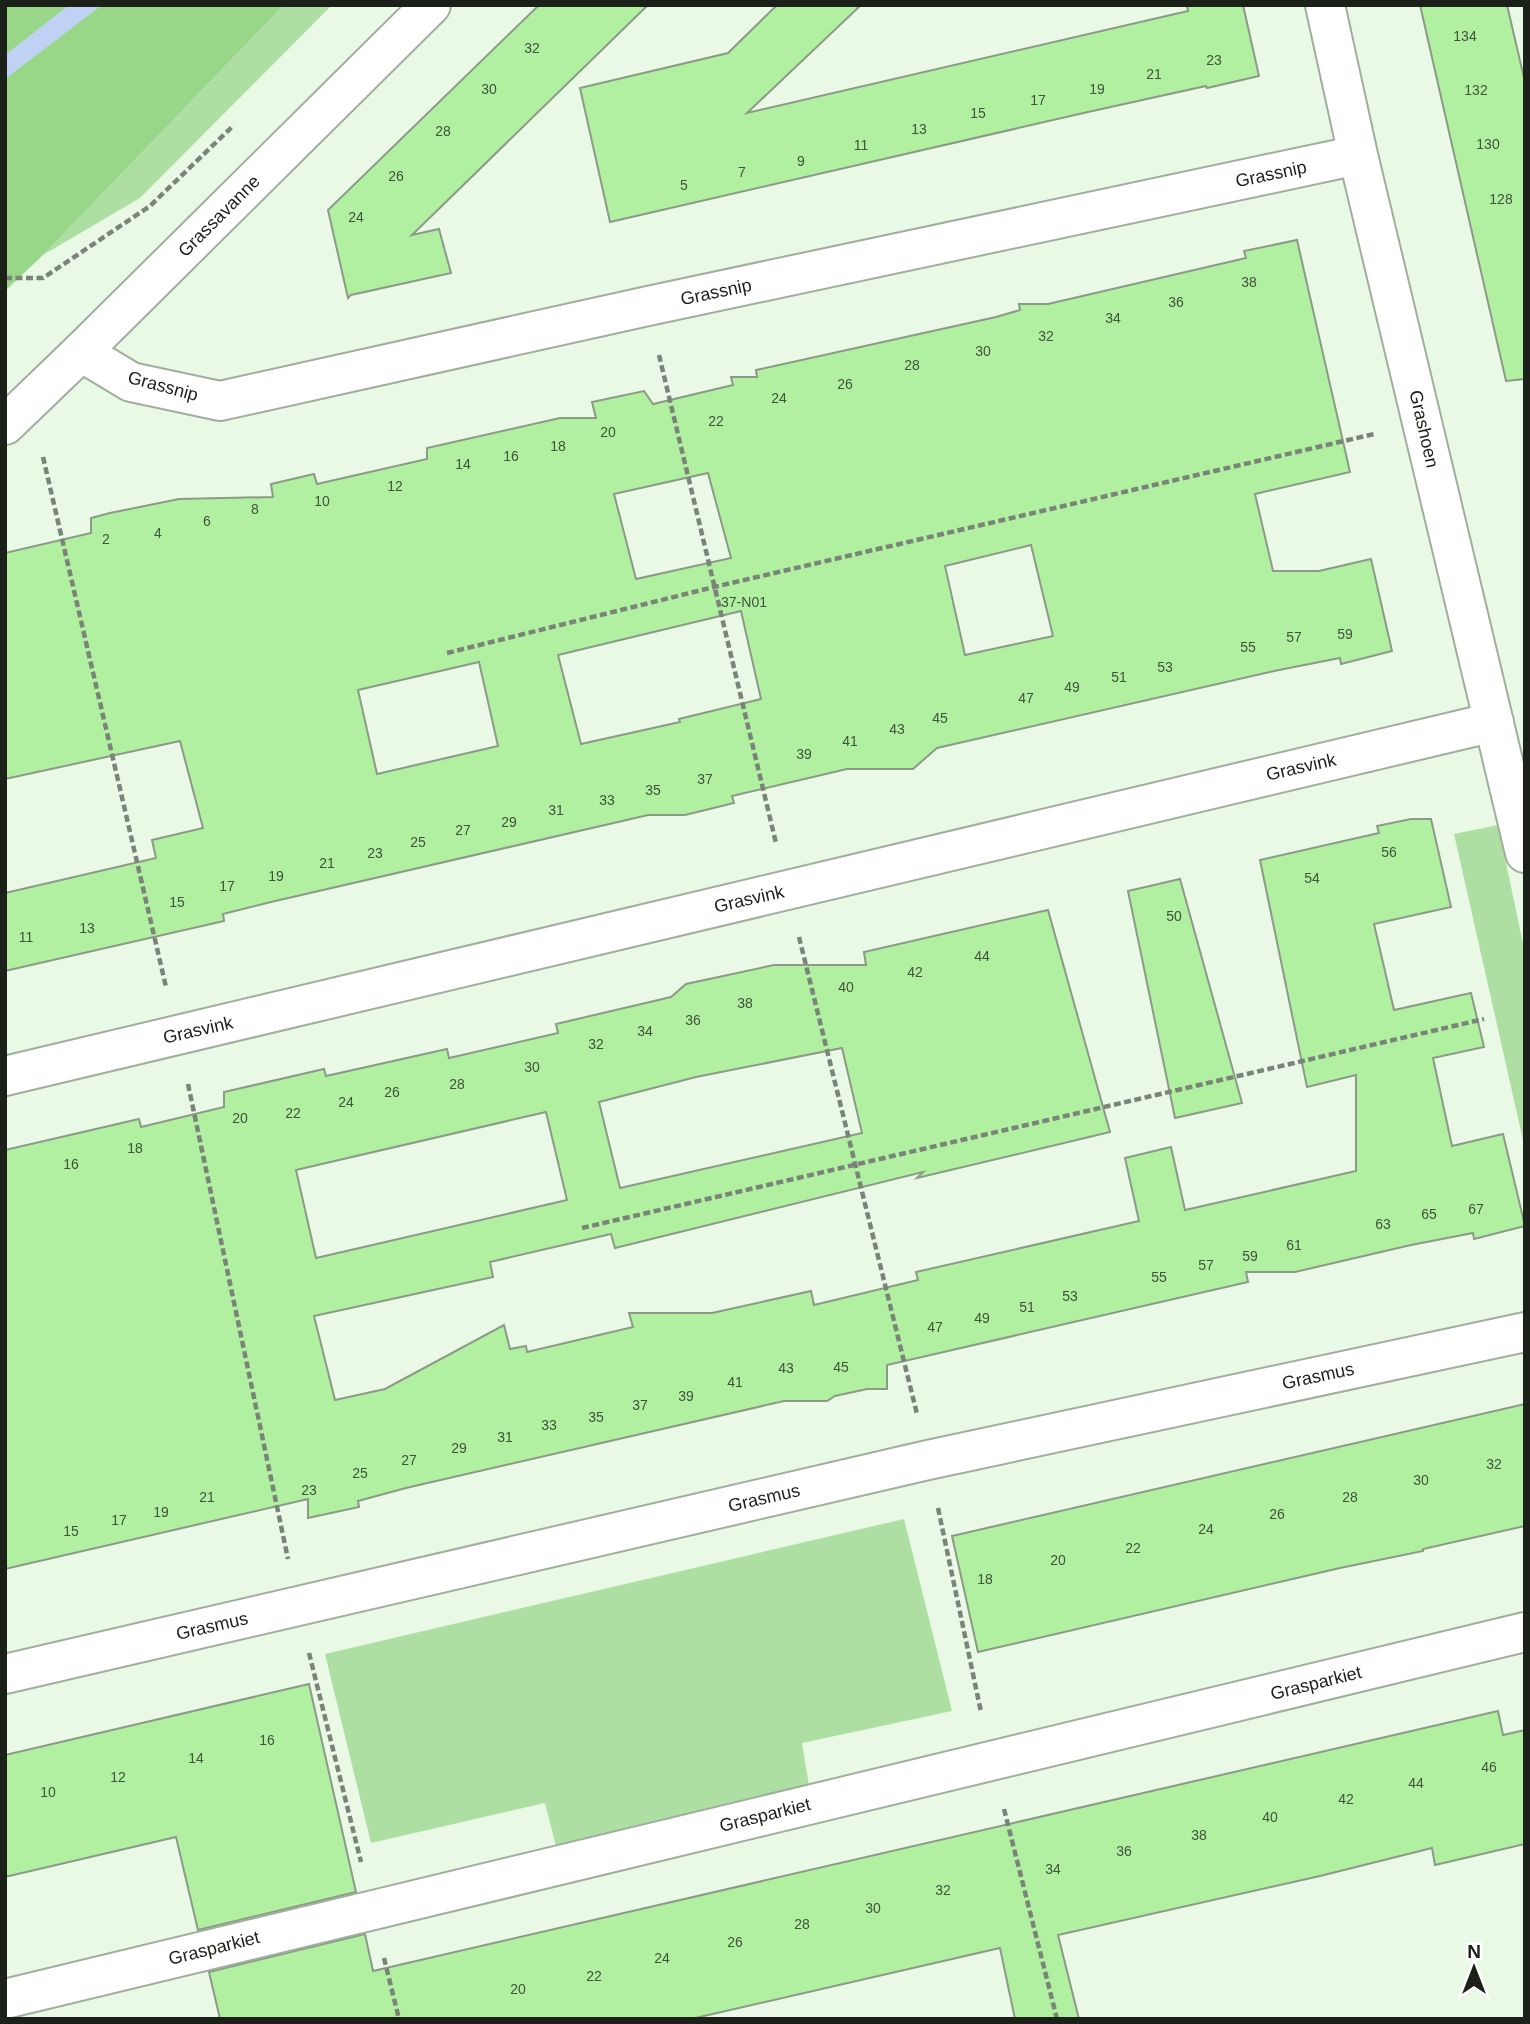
<svg xmlns="http://www.w3.org/2000/svg" width="1530" height="2024" viewBox="0 0 1530 2024" font-family="Helvetica,sans-serif">
	<style>
		.green { fill: #aedfa2 }
		.forest { fill: #98d788 }
		.water { fill: #c0d2f3 }
		.building { fill: #b0f0a0; stroke: #8c9a88; stroke-width: 2; fill-rule: evenodd }
		.lines { fill: none; stroke-linecap: round; stroke-linejoin: round }
		.minor-casing { stroke: #a0af9d; stroke-width: 42 }
		.tertiary-casing { stroke: #a0af9d; stroke-width: 42 }
		.path { stroke: #7a8478; stroke-width: 4.5; stroke-dasharray: 7 3.5; stroke-linecap: butt }
		.minor { stroke: #fff; stroke-width: 38 }
		.tertiary { stroke: #fff; stroke-width: 38 }
		.labels { text-anchor: middle; stroke-width: 5; stroke-linejoin: round; paint-order: stroke }
		.number-label { font-size: 14px; fill: #40543b }
		.street-label { font-size: 18px; fill: #1b2019; stroke: #fff }
	</style>
	<rect width="100%" height="100%" fill="#e9f9e6"/>
	<!-- green -->
	<path class="green" d="M284,5H332L140,198L43,255Z
		M1498,825L1525,953V1149L1454,834Z
		M904,1519L952,1711L802,1743L809,1786L556,1846L545,1803L371,1843L325,1654Z"/>
	<!-- forest -->
	<path class="forest" d="M5,5H284L43,255L5,291Z"/>
	<!-- water -->
	<path class="water" d="M69,5H102L5,79V55Z"/>
	<!-- building -->
	<path class="building" d="M539,5H648L412,235L439,229L451,273L351,295L348,298L328,210Z
		M777,5H861L747,113L1188,11L1187,5H1243L1259,76L1207,88L1206,86L1088,112L610,222L580,88L728,53Z
		M1420,5H1507L1525,82V379L1506,381Z
		M1297,240L1350,472L1255,494L1273,571H1319L1371,559L1392,651L1341,664L1340,658L1279,670L937,748L913,769H847L732,796L734,803L685,815H648L631,819L271,902L223,914L224,921L5,971V893L156,858L152,840L203,828L180,741L5,779V553L91,533V518L110,513L179,499L273,497L271,484L314,474L317,484L427,459V448L560,418H596L592,402L644,391L653,404L733,385L731,377H757L756,370L996,317L1020,310L1019,304H1048L1246,258L1244,251ZM708,473L731,558L636,579L614,494ZM1031,545L1053,636L965,655L945,566ZM741,611L761,699L679,719L680,722L581,744L558,655ZM479,662L498,746L377,774L358,690Z
		M1411,819H1431L1451,907L1374,924L1394,1010L1471,993L1484,1047L1433,1058L1452,1146L1503,1134L1525,1226L1474,1239L1473,1233L1411,1245L1295,1272H1246L1248,1282L887,1365V1389H867L835,1396L827,1401H784L406,1488L358,1501L359,1507L308,1518V1499L5,1569V1150L139,1119L141,1127L224,1107V1092L324,1069L326,1076L447,1049L449,1058L558,1033L556,1024L671,997L686,984L774,965H866L864,952L1048,910L1110,1132L917,1178L923,1172L615,1248L611,1234L490,1262L493,1277L314,1316L335,1400L385,1389L504,1325L510,1349L526,1346L527,1352L633,1327L629,1313H712L811,1291L814,1305L918,1280L916,1272L1139,1221L1125,1158L1171,1147L1185,1210L1356,1171V1075L1307,1087L1260,860L1379,833L1377,826ZM842,1048L862,1133L620,1188L599,1102L696,1077ZM546,1112L567,1200L316,1258L296,1170Z
		M1180,879L1242,1103L1175,1118L1128,891Z
		M1525,1404V1526L1423,1549V1551L1340,1568L978,1652L952,1536Z
		M309,1684L356,1892L198,1930L176,1837L5,1877V1755Z
		M1498,1711L1503,1735L1525,1730V1844L1435,1865L1432,1848L1320,1876L1058,1935L1079,2019H1015L1000,1948L691,2019H220L209,1972L365,1934L373,1971Z"/>
	<g class="lines">
		<!-- minor casing -->
		<g class="minor-casing">
			<path id="minor" d="M1325,5L1358,155L1525,853
				M81,352L131,382L220,401L648,306L1358,155
				M5,1076L1494,722
				M5,1674L928,1460L1525,1332
				M5,1999L1525,1632"/>
		</g>
		<!-- tertiary casing -->
		<g class="tertiary-casing">
			<path id="tertiary" d="M5,425L81,352L431,5"/>
		</g>
		<!-- path -->
		<path class="path" d="M5,278H43L150,206L234,125
			M659,355L776,843
			M43,457L166,987
			M447,653L714,587L1374,434
			M799,937L917,1414
			M188,1084L288,1559
			M582,1228L1484,1019
			M938,1508L981,1712
			M309,1653L361,1862
			M1004,1809L1057,2019
			M384,1958L399,2019"/>
		<!-- minor -->
		<use href="#minor" class="minor"/>
		<!-- tertiary -->
		<use href="#tertiary" class="tertiary"/>
	</g>
	<g class="labels">
		<!-- number labels -->
		<g class="number-label">
			<text x="1465" y="41">134</text>
			<text x="532" y="53">32</text>
			<text x="1214" y="65">23</text>
			<text x="1154" y="79">21</text>
			<text x="489" y="94">30</text>
			<text x="1097" y="94">19</text>
			<text x="1476" y="95">132</text>
			<text x="1038" y="105">17</text>
			<text x="978" y="118">15</text>
			<text x="919" y="134">13</text>
			<text x="443" y="136">28</text>
			<text x="1488" y="149">130</text>
			<text x="861" y="150">11</text>
			<text x="801" y="166">9</text>
			<text x="742" y="177">7</text>
			<text x="396" y="181">26</text>
			<text x="684" y="190">5</text>
			<text x="1501" y="204">128</text>
			<text x="356" y="222">24</text>
			<text x="1249" y="287">38</text>
			<text x="1176" y="307">36</text>
			<text x="1113" y="323">34</text>
			<text x="1046" y="341">32</text>
			<text x="983" y="356">30</text>
			<text x="912" y="370">28</text>
			<text x="845" y="389">26</text>
			<text x="779" y="403">24</text>
			<text x="716" y="426">22</text>
			<text x="608" y="437">20</text>
			<text x="558" y="451">18</text>
			<text x="511" y="461">16</text>
			<text x="463" y="469">14</text>
			<text x="395" y="491">12</text>
			<text x="322" y="506">10</text>
			<text x="255" y="514">8</text>
			<text x="207" y="526">6</text>
			<text x="158" y="538">4</text>
			<text x="106" y="544">2</text>
			<text x="744" y="607">37-N01</text>
			<text x="1345" y="639">59</text>
			<text x="1294" y="642">57</text>
			<text x="1248" y="652">55</text>
			<text x="1165" y="672">53</text>
			<text x="1119" y="682">51</text>
			<text x="1072" y="692">49</text>
			<text x="1026" y="703">47</text>
			<text x="940" y="723">45</text>
			<text x="897" y="734">43</text>
			<text x="850" y="746">41</text>
			<text x="804" y="759">39</text>
			<text x="705" y="784">37</text>
			<text x="653" y="795">35</text>
			<text x="607" y="805">33</text>
			<text x="556" y="815">31</text>
			<text x="509" y="827">29</text>
			<text x="463" y="835">27</text>
			<text x="418" y="847">25</text>
			<text x="1389" y="857">56</text>
			<text x="375" y="858">23</text>
			<text x="327" y="868">21</text>
			<text x="276" y="881">19</text>
			<text x="1312" y="883">54</text>
			<text x="227" y="891">17</text>
			<text x="177" y="907">15</text>
			<text x="1174" y="921">50</text>
			<text x="87" y="933">13</text>
			<text x="26" y="942">11</text>
			<text x="982" y="961">44</text>
			<text x="915" y="977">42</text>
			<text x="846" y="992">40</text>
			<text x="745" y="1008">38</text>
			<text x="693" y="1025">36</text>
			<text x="645" y="1036">34</text>
			<text x="596" y="1049">32</text>
			<text x="532" y="1072">30</text>
			<text x="457" y="1089">28</text>
			<text x="392" y="1097">26</text>
			<text x="346" y="1107">24</text>
			<text x="293" y="1118">22</text>
			<text x="240" y="1123">20</text>
			<text x="135" y="1153">18</text>
			<text x="71" y="1169">16</text>
			<text x="1476" y="1214">67</text>
			<text x="1429" y="1219">65</text>
			<text x="1383" y="1229">63</text>
			<text x="1294" y="1250">61</text>
			<text x="1250" y="1261">59</text>
			<text x="1206" y="1270">57</text>
			<text x="1159" y="1282">55</text>
			<text x="1070" y="1301">53</text>
			<text x="1027" y="1312">51</text>
			<text x="982" y="1323">49</text>
			<text x="935" y="1332">47</text>
			<text x="841" y="1372">45</text>
			<text x="786" y="1373">43</text>
			<text x="735" y="1387">41</text>
			<text x="686" y="1401">39</text>
			<text x="640" y="1410">37</text>
			<text x="596" y="1422">35</text>
			<text x="549" y="1430">33</text>
			<text x="505" y="1442">31</text>
			<text x="459" y="1453">29</text>
			<text x="409" y="1465">27</text>
			<text x="1494" y="1469">32</text>
			<text x="360" y="1478">25</text>
			<text x="1421" y="1485">30</text>
			<text x="309" y="1495">23</text>
			<text x="207" y="1502">21</text>
			<text x="1350" y="1502">28</text>
			<text x="161" y="1517">19</text>
			<text x="1277" y="1519">26</text>
			<text x="119" y="1525">17</text>
			<text x="1206" y="1534">24</text>
			<text x="71" y="1536">15</text>
			<text x="1133" y="1553">22</text>
			<text x="1058" y="1565">20</text>
			<text x="985" y="1584">18</text>
			<text x="267" y="1745">16</text>
			<text x="196" y="1763">14</text>
			<text x="1489" y="1772">46</text>
			<text x="118" y="1782">12</text>
			<text x="1416" y="1788">44</text>
			<text x="48" y="1797">10</text>
			<text x="1346" y="1804">42</text>
			<text x="1270" y="1822">40</text>
			<text x="1199" y="1840">38</text>
			<text x="1124" y="1856">36</text>
			<text x="1053" y="1874">34</text>
			<text x="943" y="1895">32</text>
			<text x="873" y="1913">30</text>
			<text x="802" y="1929">28</text>
			<text x="735" y="1947">26</text>
			<text x="662" y="1963">24</text>
			<text x="594" y="1981">22</text>
			<text x="518" y="1994">20</text>
		</g>
		<!-- street labels -->
		<g class="street-label">
			<text transform="translate(1271 174) rotate(-12)" y="6">Grassnip</text>
			<text transform="translate(219 216) rotate(-45)" y="6">Grassavanne</text>
			<text transform="translate(716 292) rotate(-12)" y="6">Grassnip</text>
			<text transform="translate(163 386) rotate(15)" y="6">Grassnip</text>
			<text transform="translate(1424 429) rotate(77)" y="6">Grashoen</text>
			<text transform="translate(1301 767) rotate(-13)" y="6">Grasvink</text>
			<text transform="translate(749 899) rotate(-13)" y="6">Grasvink</text>
			<text transform="translate(198 1030) rotate(-13)" y="6">Grasvink</text>
			<text transform="translate(1318 1376) rotate(-12)" y="6">Grasmus</text>
			<text transform="translate(764 1498) rotate(-13)" y="6">Grasmus</text>
			<text transform="translate(212 1626) rotate(-13)" y="6">Grasmus</text>
			<text transform="translate(1316 1683) rotate(-14)" y="6">Grasparkiet</text>
			<text transform="translate(765 1815) rotate(-14)" y="6">Grasparkiet</text>
			<text transform="translate(214 1948) rotate(-14)" y="6">Grasparkiet</text>
		</g>
	</g>
	<!-- border -->
	<rect width="1530" height="2024" fill="none" stroke="#1b2019" stroke-width="14"/>
	<!-- north arrow -->
	<g transform="translate(1474 1968)" stroke="#ffffff" stroke-width="5" paint-order="stroke">
	<path d="M0-5L12 26L0 18L-12 26Z" fill="#1b2019"/>
	<text y="-10" font-size="19" font-weight="bold" text-anchor="middle" fill="#1b2019">N</text>
	</g>
</svg>
